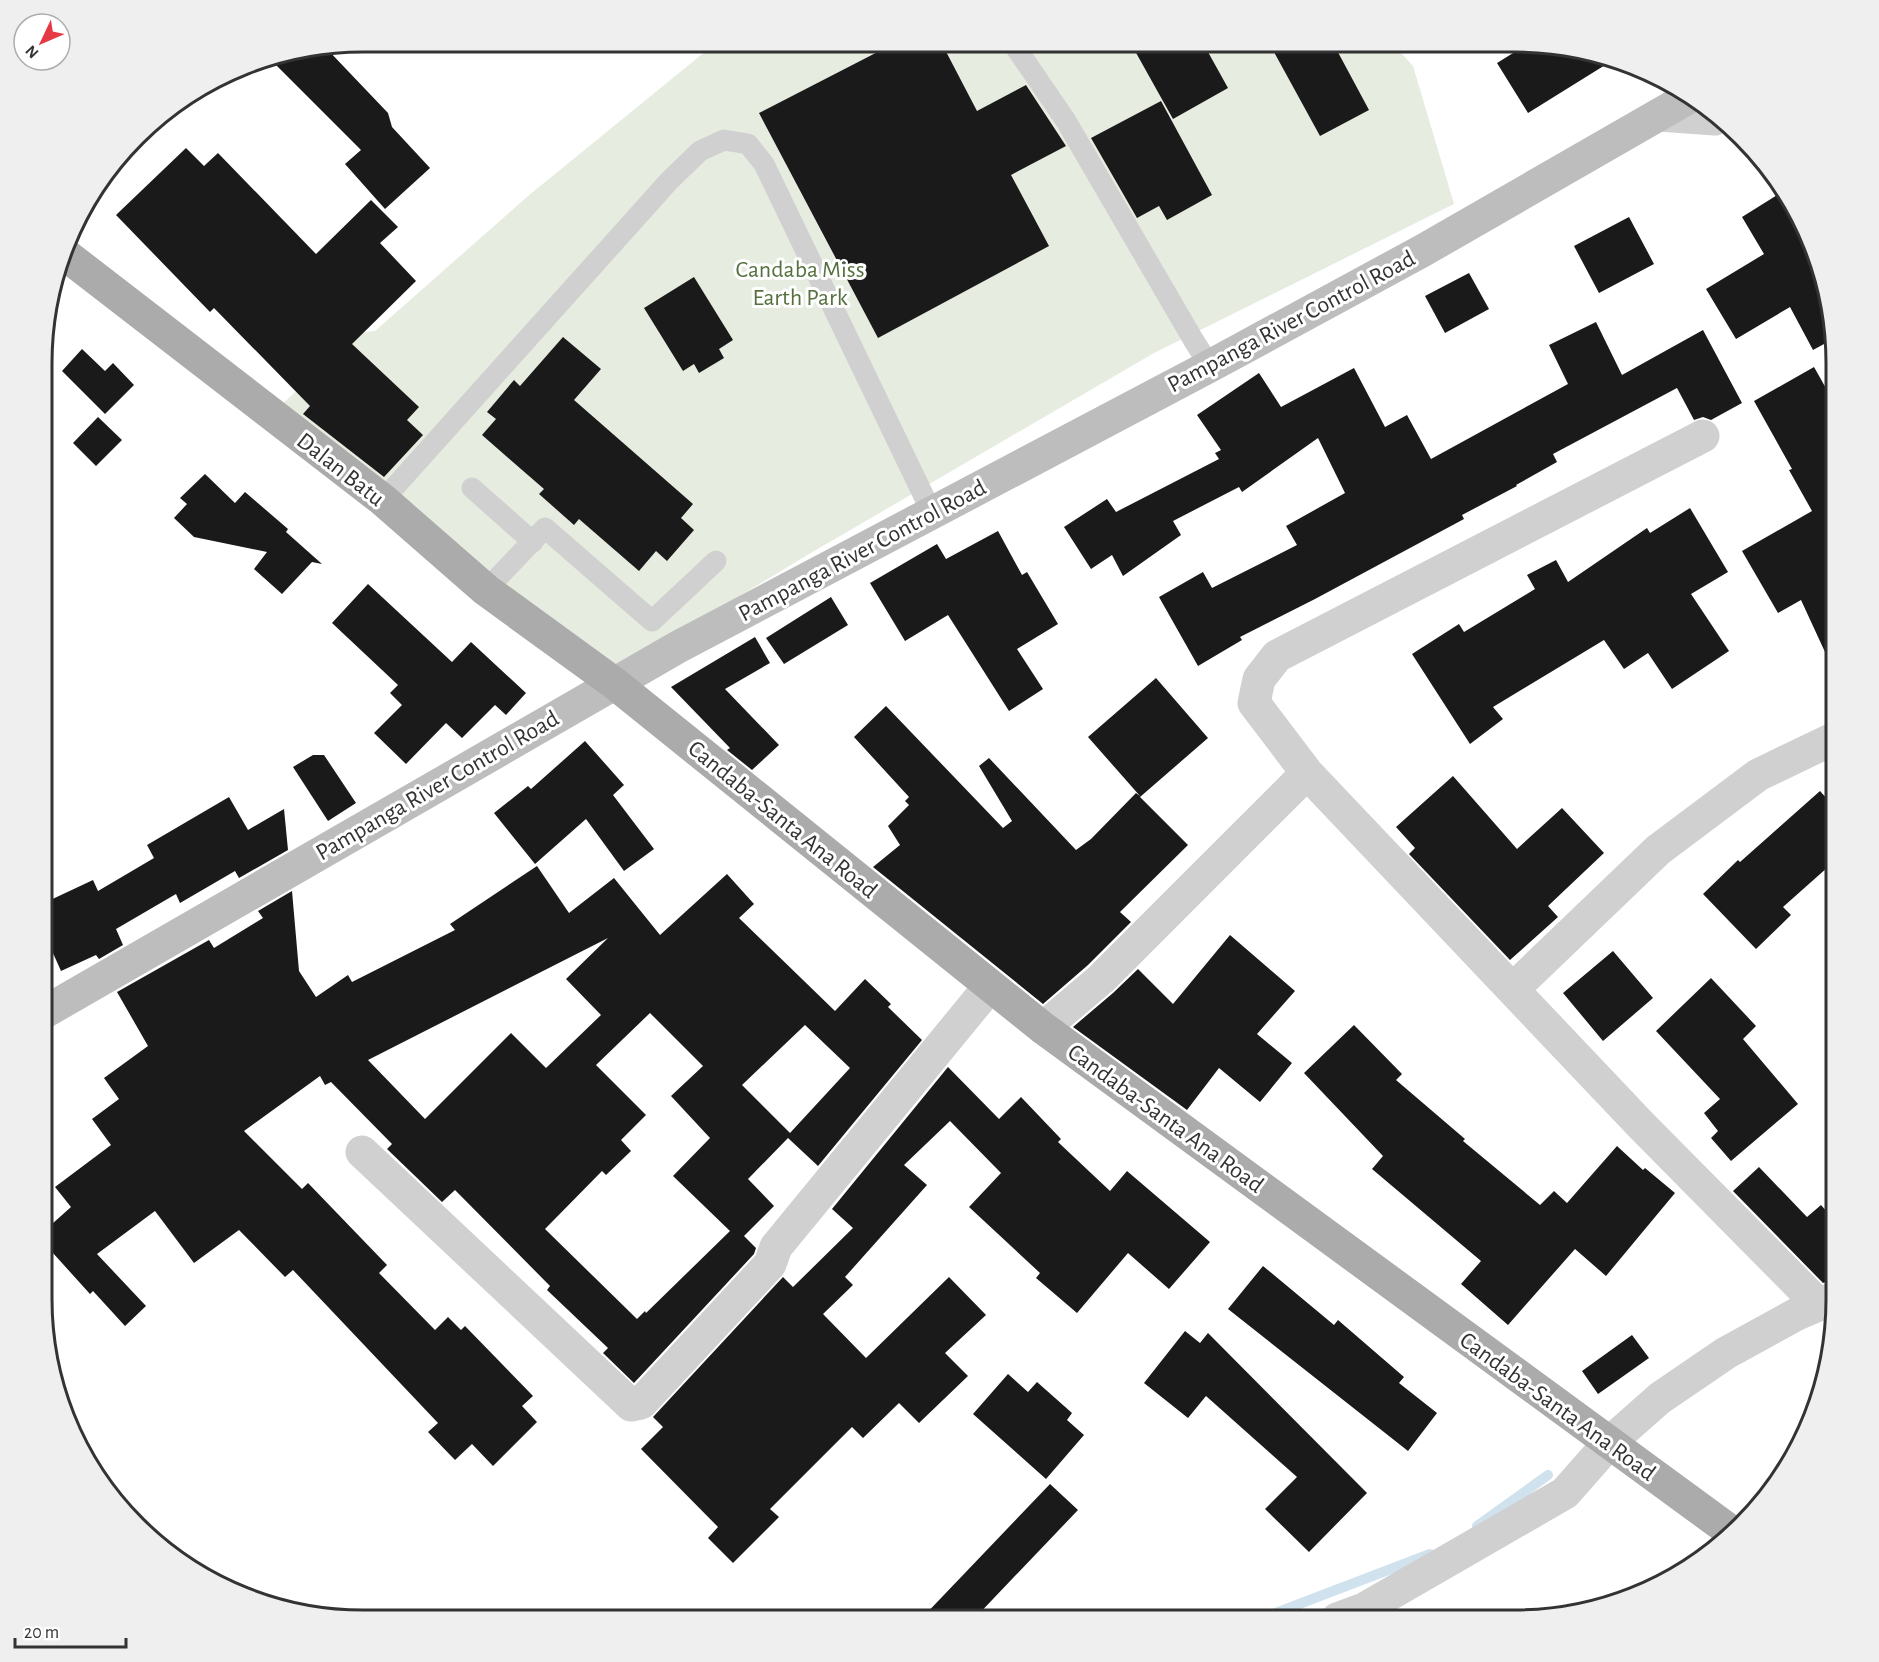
<svg xmlns="http://www.w3.org/2000/svg" width="1879" height="1662" viewBox="0 0 1879 1662" font-family="'Alegreya Sans',sans-serif">
	<style>
		.green { fill: #e6ecdf }
		.lines { fill: none; stroke-linecap: round; stroke-linejoin: round }
		.stream { stroke: #cfe2ee; stroke-width: 10 }
		.building { fill: #1a1a1a; fill-rule: evenodd }
		.lane { stroke: #d0d0d0; stroke-width: 21 }
		.street { stroke: #d0d0d0; stroke-width: 33 }
		.secondary { stroke: #bdbdbd; stroke-width: 33 }
		.primary { stroke: #ababab; stroke-width: 33 }
		.labels { text-anchor: middle; stroke-width: 6; stroke-linejoin: round; paint-order: stroke }
		.park-label { font-size: 24px; fill: #56703f; stroke: #fff }
		.street-label { font-size: 24px; fill: #333; stroke: #fff }
		.rim { fill: none; stroke: #333; stroke-width: 3 }
	</style>
	<rect width="100%" height="100%" fill="#fff"/>
	<!-- green -->
	<path class="green" d="M717,42L1392,43L1413,66L1454,204L1154,353L804,557L613,673L277,409L358,333L375,331L528,196Z"/>
	<g class="lines">
		<!-- stream -->
		<path class="stream" d="M1477,1526L1548,1475
			M1260,1619L1430,1554"/>
	</g>
	<!-- building -->
	<path class="building" d="M897,42H941L977,111L1026,85L1066,146L1011,175L1049,246L878,338L759,113Z
		M1130,42L1203,43L1228,88L1173,119Z
		M1269,43H1333L1369,110L1320,136Z
		M1529,43H1536L1610,62L1528,113L1497,63Z
		M326,48L388,113L392,127L430,168L385,209L345,164L361,150L269,58Z
		M1161,101L1212,195L1167,220L1159,206L1137,218L1091,138Z
		M186,148L204,166L218,153L316,254L371,200L398,227L380,243L416,281L352,344L419,407L407,420L423,435L384,477L303,414L310,406L214,308L210,312L116,215Z
		M1782,192L1812,240L1835,338L1813,350L1790,307L1736,339L1706,289L1764,254L1742,217Z
		M1629,217L1654,264L1599,293L1574,246Z
		M1469,273L1489,309L1445,333L1425,296Z
		M694,277L733,340L719,349L724,358L699,373L694,364L683,371L644,308Z
		M1596,322L1622,375L1703,330L1742,403L1711,420L1703,417L1694,420L1677,388L1553,454L1557,462L1516,485L1517,486L1462,515L1464,519L1315,599L1240,637L1242,640L1198,666L1159,597L1203,572L1212,588L1297,545L1286,526L1345,493L1318,438L1242,492L1239,487L1173,521L1181,535L1123,576L1112,555L1091,569L1064,527L1107,499L1116,512L1219,459L1215,453L1221,450L1197,415L1259,373L1281,407L1354,368L1385,427L1407,415L1431,459L1568,384L1549,345Z
		M563,337L601,369L574,400L693,504L681,518L694,530L667,561L656,551L639,571L579,519L574,525L539,494L544,489L482,435L496,419L487,412L514,380L520,386Z
		M82,349L105,371L113,363L134,385L105,414L62,371Z
		M1814,367L1836,406L1837,678L1801,600L1778,613L1742,551L1812,511L1789,470L1792,469L1754,401Z
		M98,417L122,440L96,466L73,443Z
		M205,474L235,503L245,492L288,529L286,532L322,564L312,562L282,594L254,569L267,552L194,537L174,518L187,504L180,498Z
		M1690,508L1728,572L1691,594L1729,651L1672,689L1648,653L1624,669L1604,640L1493,707L1503,719L1470,744L1412,654L1459,624L1464,632L1535,589L1527,575L1556,560L1568,582L1647,528L1650,533Z
		M998,531L1022,575L1027,572L1058,624L1017,649L1043,689L1009,711L948,615L905,641L870,583L937,544L946,559Z
		M368,584L452,662L471,642L526,693L506,715L495,705L462,738L446,723L406,764L374,733L402,705L390,693L398,685L332,623Z
		M831,597L848,625L784,664L766,638Z
		M755,637L770,663L725,689L779,745L752,770L727,750L730,748L671,687Z
		M1156,678L1208,738L1140,797L1188,845L1120,912L1131,922L1088,965L1043,1004L873,867L900,845L888,826L909,805L905,801L909,797L854,737L886,706L1003,828L1012,821L979,766L989,758L1076,850L1091,839L1136,793L1140,796L1088,737Z
		M585,741L624,785L613,795L654,849L624,871L586,819L535,864L494,813L528,786L531,789Z
		M313,755H324L356,803L328,821L293,767Z
		M1453,776L1517,849L1562,808L1604,853L1548,906L1558,917L1510,960L1409,854L1415,848L1396,827Z
		M1820,791L1837,810V859L1783,907L1791,915L1756,949L1703,894L1738,860L1740,862Z
		M229,797L248,830L284,809L288,850L239,878L235,871L180,903L176,894L116,929L123,945L99,959L96,955L61,971L44,933V903L93,880L98,891L154,858L147,845Z
		M537,866L569,913L614,878L660,935L727,874L754,904L739,918L835,1011L865,979L891,1004L888,1007L922,1040L818,1166L788,1138L748,1179L774,1206L744,1236L756,1248L754,1254L634,1383L603,1353L608,1348L547,1290L550,1286L455,1190L442,1202L387,1149L392,1144L331,1082L325,1085L320,1076L244,1131L302,1189L308,1183L387,1265L379,1273L435,1330L448,1317L461,1330L465,1326L533,1396L522,1406L537,1422L493,1466L472,1444L455,1460L428,1432L438,1423L293,1270L285,1277L239,1230L194,1263L155,1211L97,1254L146,1306L125,1326L93,1291L90,1294L43,1242V1232L71,1207L55,1187L111,1145L92,1119L119,1099L104,1078L148,1046L117,992L209,940L214,948L263,918L258,911L292,891L299,971L316,997L348,975L352,982L455,930L450,924ZM608,938L566,979L601,1015L546,1068L511,1033L425,1119L368,1060ZM650,1013L703,1066L671,1096L710,1138L673,1176L730,1231L646,1313L645,1311L637,1319L545,1229L602,1171L606,1175L631,1151L621,1140L646,1115L596,1065ZM805,1025L850,1068L790,1133L742,1085Z
		M1230,935L1295,991L1257,1034L1292,1063L1260,1102L1219,1068L1187,1110L1073,1027L1113,993L1138,969L1173,1004Z
		M1613,951L1653,998L1603,1041L1563,993Z
		M1711,978L1756,1026L1743,1039L1798,1104L1731,1161L1711,1138L1718,1131L1704,1113L1720,1099L1656,1031Z
		M1354,1025L1402,1074L1396,1080L1465,1139L1463,1141L1540,1205L1554,1191L1567,1203L1617,1146L1643,1170L1645,1168L1675,1193L1606,1276L1575,1249L1508,1325L1461,1284L1481,1261L1372,1169L1383,1156L1304,1073Z
		M948,1067L999,1119L1021,1097L1061,1139L1058,1142L1110,1191L1127,1171L1210,1242L1169,1289L1128,1253L1077,1313L1036,1278L1040,1273L969,1207L1001,1173L950,1121L904,1165L927,1185L845,1277L853,1285L823,1314L866,1358L949,1277L986,1315L945,1353L968,1376L919,1423L899,1403L863,1438L852,1427L770,1509L779,1517L733,1563L708,1538L718,1527L641,1449L663,1427L653,1417L783,1277L793,1287L853,1228L832,1209Z
		M1759,1167L1807,1217L1821,1205L1837,1223V1272L1828,1281L1823,1283L1733,1191Z
		M1263,1266L1334,1325L1338,1320L1404,1377L1399,1383L1437,1413L1408,1451L1228,1309Z
		M1185,1331L1200,1343L1208,1333L1367,1493L1309,1552L1265,1509L1297,1477L1206,1396L1188,1418L1144,1383Z
		M1632,1335L1649,1358L1598,1394L1582,1371Z
		M1008,1374L1028,1392L1037,1382L1072,1413L1067,1420L1084,1435L1046,1479L973,1414Z
		M1050,1484L1078,1510L973,1620H920Z"/>
	<g class="lines">
		<!-- lane -->
		<path class="lane" d="M1012,42L1066,121L1194,341L1210,366
			M472,488L533,542
			M383,500L669,181L700,151L724,140L748,144L764,164L932,513
			M486,590L545,528L652,621L716,561"/>
		<!-- street -->
		<path class="street" d="M1659,115L1715,119
			M1703,436L1277,656L1259,679L1254,703L1307,773L1641,1125L1819,1305
			M1513,989L1658,850L1758,775L1837,737
			M1043,1028L1101,979L1307,773
			M362,1152L631,1405L641,1403L770,1264L776,1247L990,986
			M1337,1619L1364,1609L1565,1493L1609,1443L1660,1398L1726,1353L1797,1314L1837,1297"/>
		<!-- secondary -->
		<path class="secondary" d="M43,1013L678,647L1210,366L1422,251L1688,98"/>
		<!-- primary -->
		<path class="primary" d="M67,256L383,500L486,590L614,683L1043,1028L1733,1533"/>
	</g>
	<g class="labels">
		<!-- park labels -->
		<g class="park-label">
			<text x="800" y="277">Candaba Miss<tspan x="800" dy="28">Earth Park</tspan></text>
		</g>
		<!-- street labels -->
		<g class="street-label">
			<text transform="translate(1291 321) rotate(-28)" y="8">Pampanga River Control Road</text>
			<text transform="translate(341 469) rotate(38)" y="8">Dalan Batu</text>
			<text transform="translate(862 550) rotate(-28)" y="8">Pampanga River Control Road</text>
			<text transform="translate(437 785) rotate(-30)" y="8">Pampanga River Control Road</text>
			<text transform="translate(783 819) rotate(39)" y="8">Candaba-Santa Ana Road</text>
			<text transform="translate(1166 1118) rotate(36)" y="8">Candaba-Santa Ana Road</text>
			<text transform="translate(1558 1406) rotate(36)" y="8">Candaba-Santa Ana Road</text>
		</g>
	</g>
	<!-- crop -->
	<path d="M0 0H1879V1662H0ZM363 52H1515A311 311 0 0 1 1826 363V1299A311 311 0 0 1 1515 1610H363A311 311 0 0 1 52 1299V363A311 311 0 0 1 363 52Z" fill="#efefef" fill-rule="evenodd"/>
	<path class="rim" d="M363 52H1515A311 311 0 0 1 1826 363V1299A311 311 0 0 1 1515 1610H363A311 311 0 0 1 52 1299V363A311 311 0 0 1 363 52Z"/>
	<!-- north arrow -->
	<g transform="translate(42 42) rotate(226)"><circle r="28" fill="#ffffff" stroke="#adadad" stroke-width="1.5"/>
	<path d="M0-4.5L10 22L0 15L-10 22Z" fill="#e63946"/>
	<text y="-9" font-size="16" font-weight="bold" text-anchor="middle" fill="#333333">N</text>
	</g>
	<!-- scale -->
	<path d="M15 1638v9h111v-9" fill="none" stroke="#333333" stroke-width="3"/>
	<text x="24" y="1638" font-size="18" fill="#333333" stroke="#ffffff" stroke-width="4.5" paint-order="stroke">20 m</text>
</svg>
